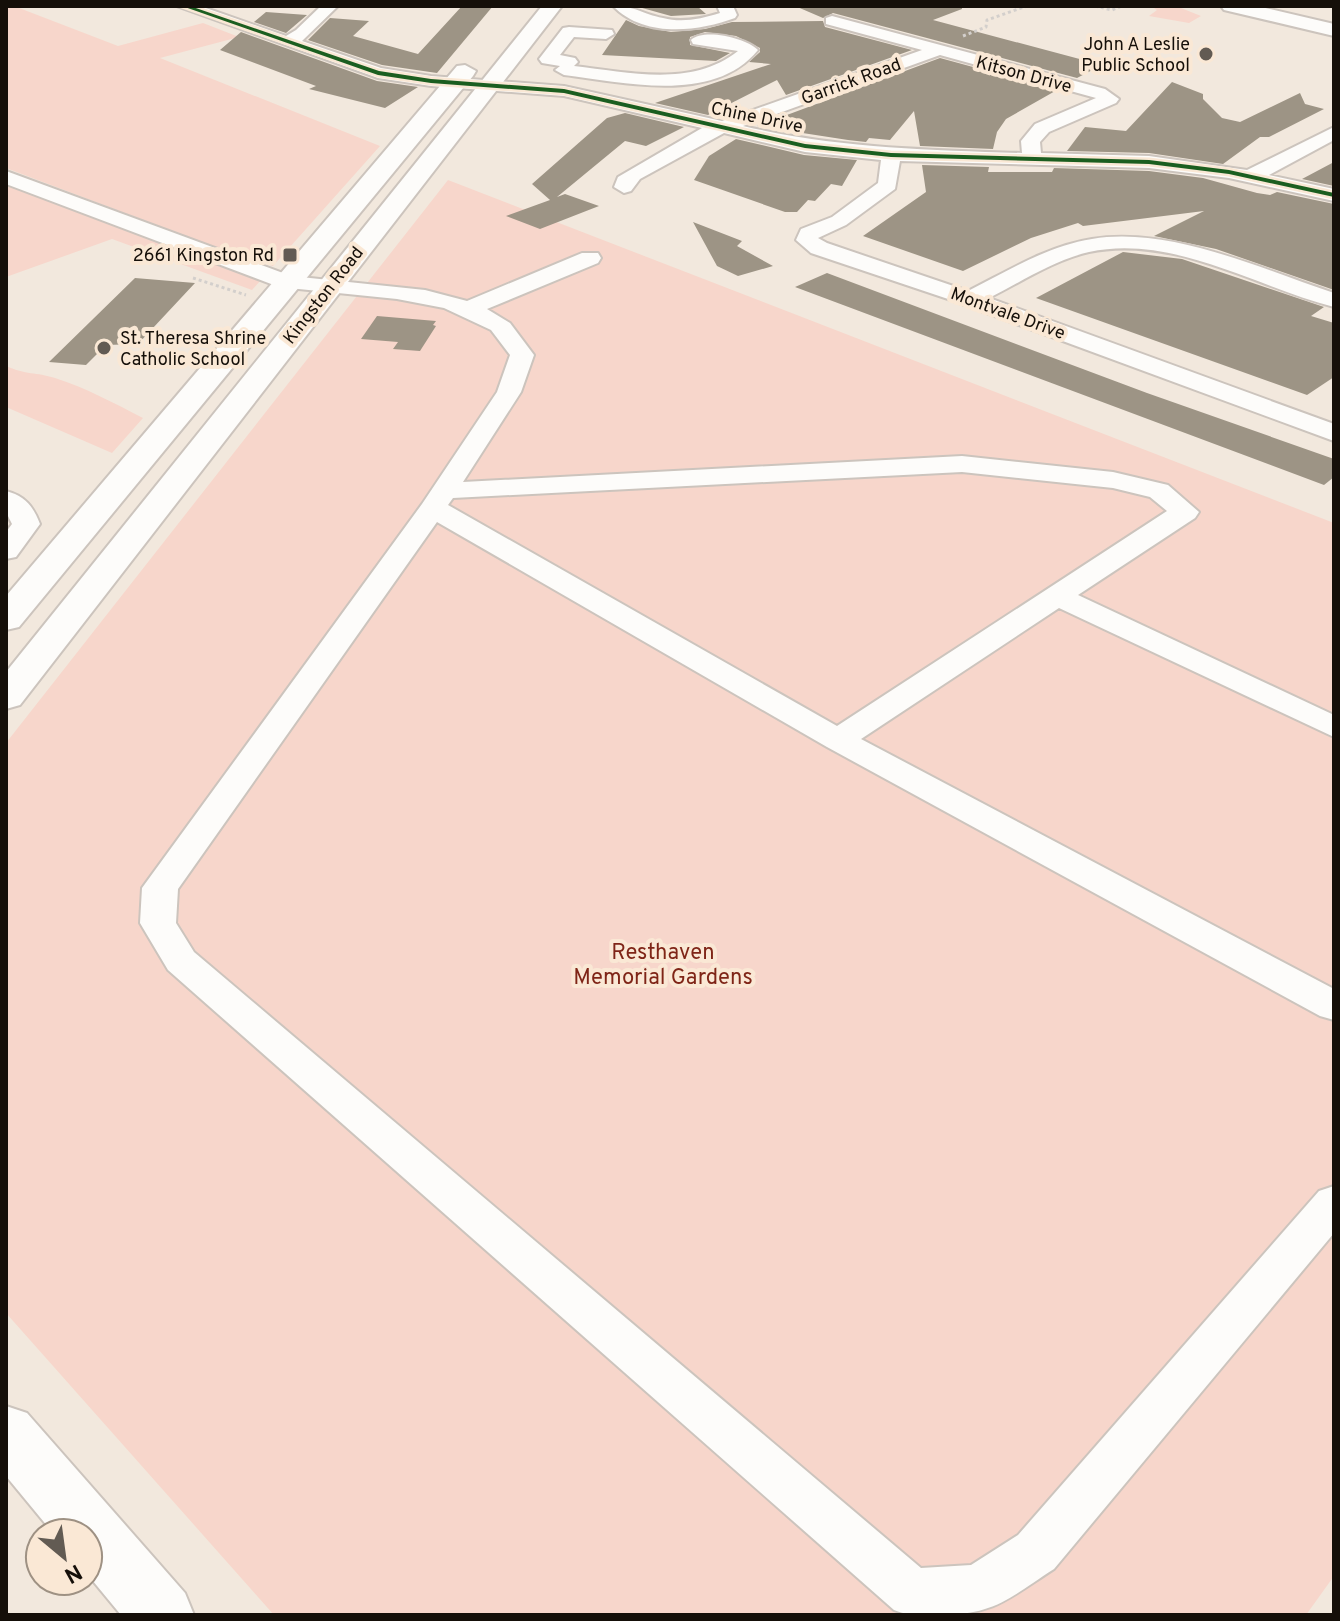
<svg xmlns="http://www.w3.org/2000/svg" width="1340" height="1621" viewBox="0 0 1340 1621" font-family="Overpass,sans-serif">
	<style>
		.green { fill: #f7d6cb }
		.building { fill: #9d9485 }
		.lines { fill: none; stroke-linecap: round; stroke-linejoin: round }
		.minor-casing { stroke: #ccc4bd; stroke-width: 4 }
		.major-casing { stroke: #ccc4bd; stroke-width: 4 }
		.path { stroke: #d3cfcc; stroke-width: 3; stroke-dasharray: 3 3; stroke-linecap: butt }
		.minor { fill: #fdfcfa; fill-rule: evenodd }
		.major { fill: #fdfcfa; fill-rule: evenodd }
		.cycleway-casing { stroke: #fae8d5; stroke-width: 5 }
		.cycleway { fill: #1b5e20; fill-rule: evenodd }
		.poi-dot { fill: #625b53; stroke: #fae8d5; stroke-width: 3 }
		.labels { text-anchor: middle; stroke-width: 8; stroke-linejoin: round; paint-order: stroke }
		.far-poi-label { font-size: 18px; fill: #150f09; stroke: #fae8d5; text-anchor: end }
		.far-street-label { font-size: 18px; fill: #150f09; stroke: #fae8d5 }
		.park-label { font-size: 22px; fill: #7f2517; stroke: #fae8d5 }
	</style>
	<rect width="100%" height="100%" fill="#f2e8dd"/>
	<!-- green -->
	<path class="green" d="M6,6H14L118,46L203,23L239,37L160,58L380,146L273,266L230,253L6,168Z
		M1161,6H1176L1201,16L1189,23L1149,16L1157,10L1154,8Z
		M448,180L1334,523V1576L1306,1615H274L6,1313V743Z
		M16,186L173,247L172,254L188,260L204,259L262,279L252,290L112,239L6,277V187Z
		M6,366C26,375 36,372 55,378C86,388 114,403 143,418L112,453L6,407Z"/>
	<!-- building -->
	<path class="building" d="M462,6H493L437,73L382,65L308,40L330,18L369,21L353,36L418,54Z
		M635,6H697L706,14L671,16Z
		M795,6H962V9L933,20L1102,65L1077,78L833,13L823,18Z
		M266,12L307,15L286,33L254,22Z
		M626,20L639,26L671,32L705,29L732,22L823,21L825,27L912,50L786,95L777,80L708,115L655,103L771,64L749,62L760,52V48L736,36L705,32L690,37V45L730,53L716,61L602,55Z
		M241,32L377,81L418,87L385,108L309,89L316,86L220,50Z
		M940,58L1057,90L1006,119L997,132L993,149L920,146L914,111L890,140L869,138L866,142L848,140L757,126Z
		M1172,82L1203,94V99L1222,118L1240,122L1300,93L1305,104L1324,109L1269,137H1260L1223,164L1149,153L1067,151L1085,127L1126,131Z
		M625,113L684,127L646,146L625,141L557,197L565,194L599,206L540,229L506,216L550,200L532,184L607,118Z
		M736,139L804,155L857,160L842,186L831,184L815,201L808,200L797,212H785L694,180L709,156Z
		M1334,162V186L1302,179Z
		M922,165L989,167L988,172H1052L1054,168L1149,171L1203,178L1257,193L1270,195L1277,192L1334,204V290L1216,249L1154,236L1204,211L1083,226L1078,223L1031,238L963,271L863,236L926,192Z
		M693,222L742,241L737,246L773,266L738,276L717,266Z
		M1123,252L1182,259L1324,307L1311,316L1334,323V377L1307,395L1036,298Z
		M827,273L1147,393L1334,459V477L1324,485L795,287Z
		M135,278L195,283L138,344L106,345L86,365L49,362Z
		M377,316L436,321L433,325L436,326L420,351L393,349L398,342L361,339Z"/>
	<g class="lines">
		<!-- minor casing -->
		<g class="minor-casing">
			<path id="minor" d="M177,6H200L286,36L296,30L321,6H338L302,41L381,68L431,76L564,86L722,121L922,50L826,24V18L832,16L1105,89L1119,99L1116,103L1049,132L1040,142L1041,153L1149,156L1247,170L1334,127V140L1269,175L1334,189V201L1229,178L1149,168L900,161L895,189L846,225L818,238L827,243L968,291C1008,271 1047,246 1092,239C1169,226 1262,269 1334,293V307C1256,287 1173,234 1089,252C1054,260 1021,282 989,298L1334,424V441L954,301L811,253L796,240L801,229L832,217L878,183L881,160L805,152L724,133L640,179L631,191L624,193L614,187L618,177L702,128L564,96L431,86L378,78ZM940,55L1096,98L1035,124L1021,141L1022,153C926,150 837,148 743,126Z
				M613,6C636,6 642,14 663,18C682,23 701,19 720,13L717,6H733L737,15L735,18C697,32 644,38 613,6Z
				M569,27L612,30L614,34L606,39L574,37L560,55L575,58L578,62L574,66C629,72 691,88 738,51L693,44L691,40C704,28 746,38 758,50C713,105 624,82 564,75L555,70L560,66L542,63L539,59L563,28Z
				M6,171L291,276L425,290L467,301L582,253H598L601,258L598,263L487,309L510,323L534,355L521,392L463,482L962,456L1113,472L1168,485L1199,512L1195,518L1078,595L1334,715V737L1059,608L861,739L1334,989V1020L1320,1016L827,747L437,522L178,889L176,923L194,952L921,1568L971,1565L1018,1535L1319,1191L1334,1186V1233L1054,1569C1009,1598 995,1615 938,1615C922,1615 908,1616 894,1610L168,970L140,923L142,888L422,504L497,392L510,355L491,330L444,308L397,299L279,287L6,184ZM962,472L1113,488L1150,497L1167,511L837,726L448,505L453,498Z
				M6,491C25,496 33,506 40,524L16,557L6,559V532L12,524L6,512Z"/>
		</g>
		<!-- major casing -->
		<g class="major-casing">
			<path id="major" d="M542,6H562L20,705L6,709V672Z
				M1221,6H1257L1334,24V36L1224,10Z
				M465,65L476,71L473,76L19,627L6,630V596L457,66Z
				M6,1406L27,1413L185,1593L194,1615H121L88,1575V1533H53L6,1476Z"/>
		</g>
		<!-- path -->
		<path class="path" d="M1095,6L1112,10L1122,6
			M963,36L986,27L987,20L1027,6
			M193,278L246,295"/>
		<!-- minor -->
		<use href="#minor" class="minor"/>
		<!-- major -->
		<use href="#major" class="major"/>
		<!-- cycleway casing -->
		<g class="cycleway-casing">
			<path id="cycleway" d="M182,6H190L379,71L431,79L564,89L805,144L891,153L1149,160L1229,170L1334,193V197L1229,174L1149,164L891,157L805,148L564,93L431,83L378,75Z"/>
		</g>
		<!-- cycleway -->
		<use href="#cycleway" class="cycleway"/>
	</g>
	<!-- markers -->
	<g class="poi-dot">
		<circle cx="1206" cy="54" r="8"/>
		<rect x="282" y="247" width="16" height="16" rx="4"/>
		<circle cx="104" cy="348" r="8"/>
	</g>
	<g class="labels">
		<!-- far-poi labels -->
		<g class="far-poi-label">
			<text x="1190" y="50">John A Leslie<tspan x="1190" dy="21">Public School</tspan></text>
			<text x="274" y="261">2661 Kingston Rd</text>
			<text x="120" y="344" text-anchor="start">St. Theresa Shrine<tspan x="120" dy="21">Catholic School</tspan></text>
		</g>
		<!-- far-street labels -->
		<g class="far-street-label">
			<text transform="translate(1024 74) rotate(15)" y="6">Kitson Drive</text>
			<text transform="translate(851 81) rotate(-20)" y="6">Garrick Road</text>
			<text transform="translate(757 117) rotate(12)" y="6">Chine Drive</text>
			<text transform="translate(323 295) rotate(-52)" y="6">Kingston Road</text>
			<text transform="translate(1008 313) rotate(20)" y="6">Montvale Drive</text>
		</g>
		<!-- park labels -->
		<g class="park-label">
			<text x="663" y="959">Resthaven<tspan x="663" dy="25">Memorial Gardens</tspan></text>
		</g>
	</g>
	<!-- border -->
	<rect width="1340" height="1621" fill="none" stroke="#150f09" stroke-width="16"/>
	<!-- north arrow -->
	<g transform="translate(64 1557) rotate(151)"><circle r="38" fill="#fae8d5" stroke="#9e9183" stroke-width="2"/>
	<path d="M0-6L14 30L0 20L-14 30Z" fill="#625b53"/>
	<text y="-12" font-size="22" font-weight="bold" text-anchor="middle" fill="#150f09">N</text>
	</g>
</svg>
